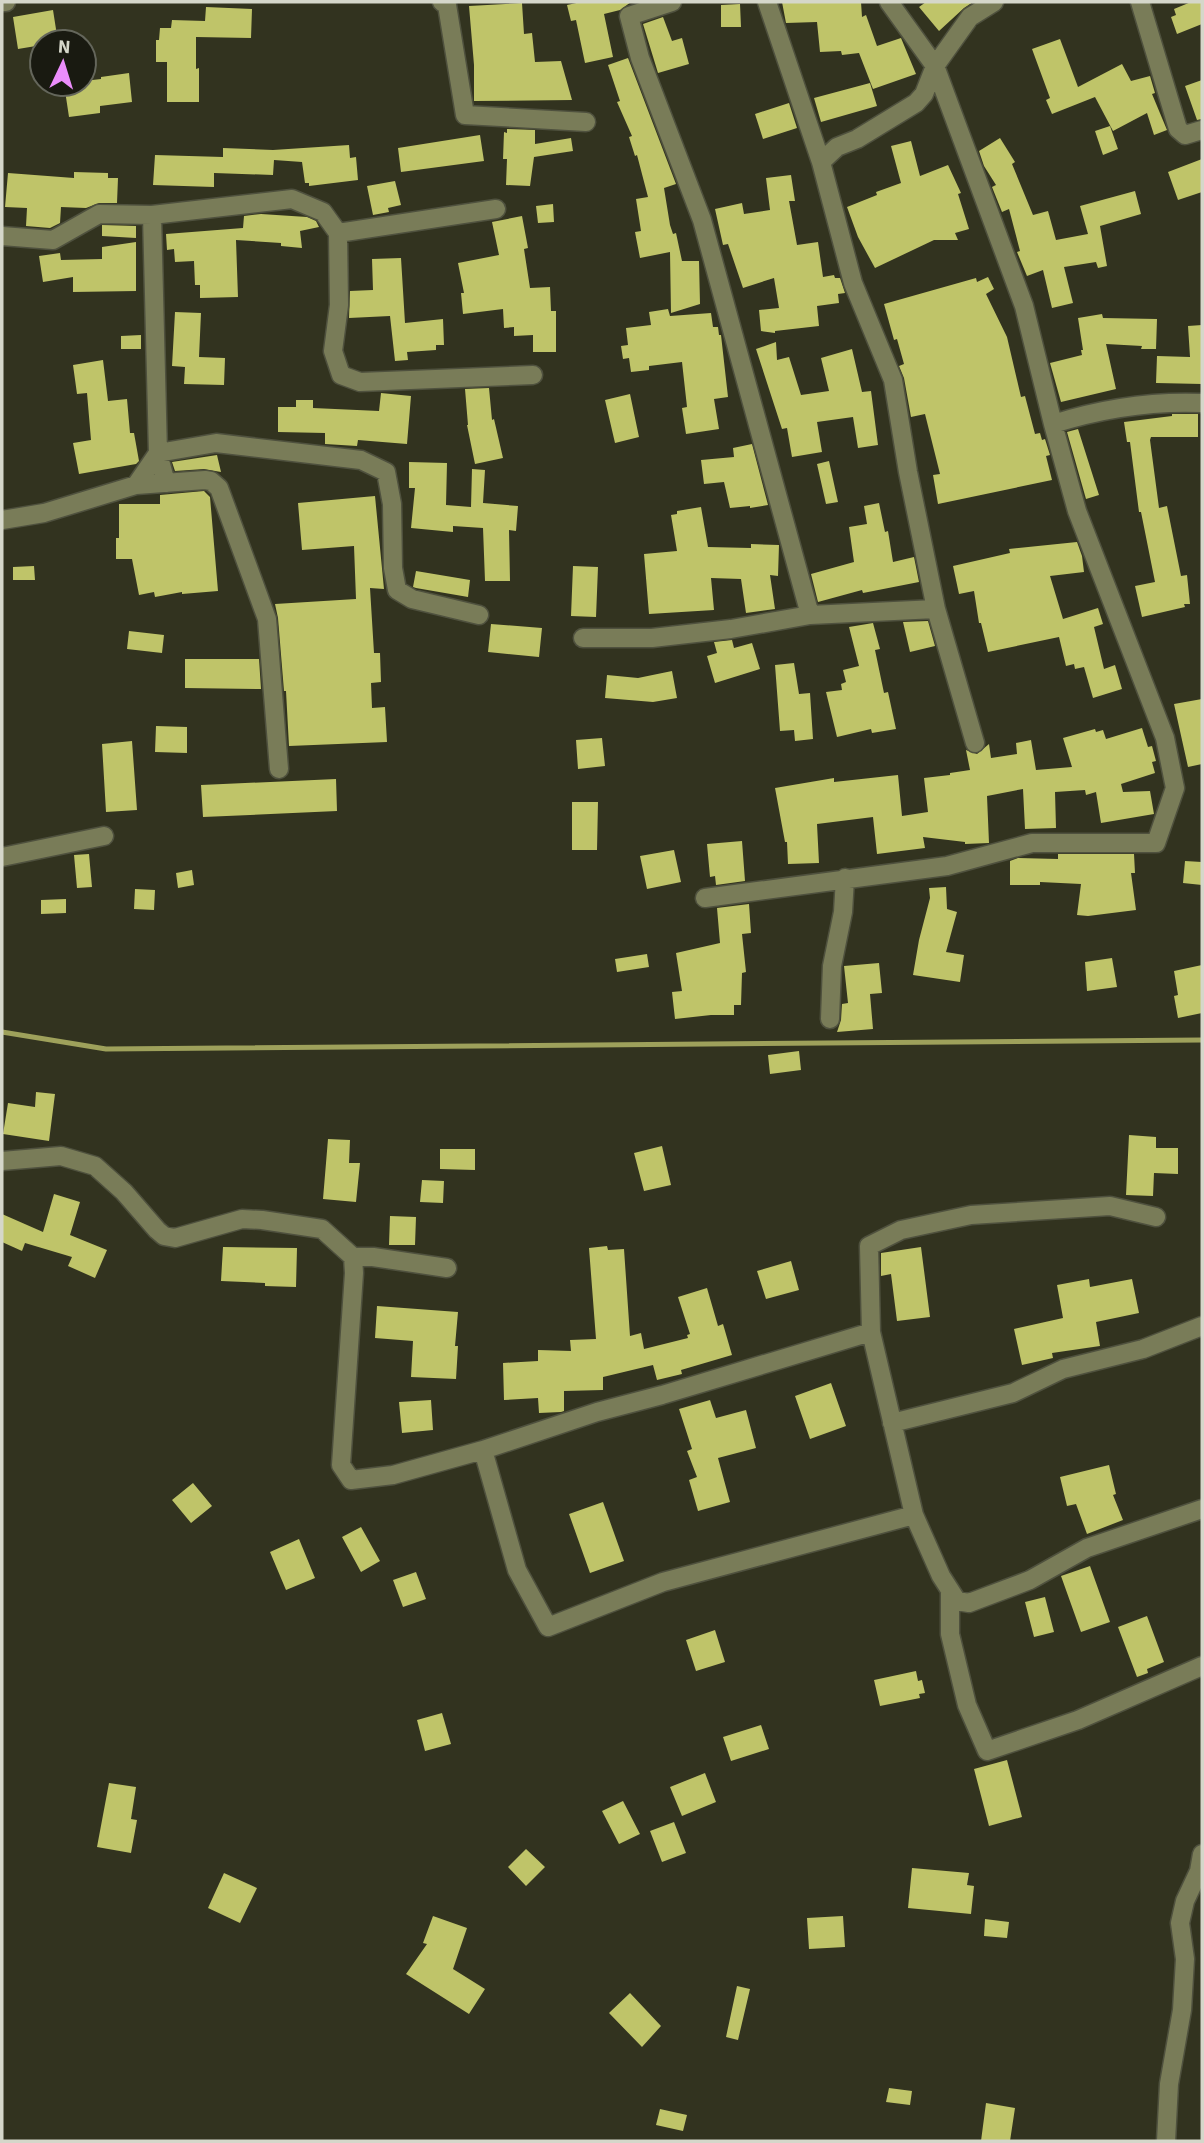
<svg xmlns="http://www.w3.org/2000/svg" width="1204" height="2143" viewBox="0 0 1204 2143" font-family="'Source Sans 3',sans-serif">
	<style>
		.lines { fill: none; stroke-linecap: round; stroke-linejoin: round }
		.stream { stroke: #9ea15b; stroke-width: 5 }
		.building { fill: #bfc469 }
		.minor-casing { stroke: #4f513e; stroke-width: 21 }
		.minor { stroke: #797c58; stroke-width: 18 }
	</style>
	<rect width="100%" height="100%" fill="#32331f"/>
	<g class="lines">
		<!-- stream -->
		<path class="stream" d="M2,1032L106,1049L1202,1040"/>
	</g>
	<!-- building -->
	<path class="building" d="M581,2H631L620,10L604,14L613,57L585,63L576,20L571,21L567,5Z
		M782,2H861L862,17L866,15L877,46L901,38L916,74L873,89L859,53L842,55L841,51L820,52L817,22L786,23Z
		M926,2H973L964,8L939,31L919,7Z
		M1191,2H1202V24L1177,34L1171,17L1176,15L1174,9Z
		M522,3L524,34L532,33L535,62L561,61L572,100L474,101V65L469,6Z
		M740,4L741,27H721V5Z
		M206,7L252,9L251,38L196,37V69L199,68V102H167V62H156V40H159L160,28H171L172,20L205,21Z
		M53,10L58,42H42V45L18,49L13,17Z
		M663,17L672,41L682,38L689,64L658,73L643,24Z
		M1060,39L1078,87L1122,64L1131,81L1150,76L1155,93L1152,94L1167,130L1154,135L1147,113L1113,131L1095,97L1052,114L1046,100L1050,98L1032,49Z
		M628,58L676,184L664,188L670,225L673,234L676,233L682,261H699L700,304L671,313L670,252L640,258L635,232L641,231L636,199L648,197L637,155L635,156L629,137L632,136L617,102L620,101L608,65Z
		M129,73L132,102L100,106V113L69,117L64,84H84V81L101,79V77Z
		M1202,80V119L1197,120L1185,86Z
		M870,83L877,106L821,122L814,98Z
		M789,103L797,128L763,139L755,114Z
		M1110,126L1118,149L1103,155L1095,131Z
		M507,129L535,130V144L571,138L573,151L534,157L530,186L506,185L507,159H503L504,132L507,133Z
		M480,135L484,161L401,172L398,148Z
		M1000,138L1015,162L1012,164L1033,215L1048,211L1056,240L1088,234L1080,206L1135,191L1141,214L1100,226L1107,266L1098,268L1096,262L1064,267L1073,303L1052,308L1043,270L1027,276L1017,252L1020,251L1009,209L1002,212L992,187L996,185L984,166L979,151Z
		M911,141L920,176L948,165L961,193L958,194L969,229L955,233L958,240H934L875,268L858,237L847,207L877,195L876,192L901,183L891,146Z
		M349,145L350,158L356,157L358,180L309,186V183H305L302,162L274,160L273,175L214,173V187L153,185L155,155L223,157V148L273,150Z
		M1202,159V192L1178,200L1168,172Z
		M74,172L108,173V178H118L117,203H99L86,208L61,207L60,223L50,228L26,226L27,208L5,207L8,173L74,178Z
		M791,175L795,201H789L797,245L818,242L823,277L834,275L835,278H840L845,293L838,294L839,303L817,306L819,326L775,331V333L761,331L759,310L779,308L774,278L743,288L728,244L723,245L715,209L742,203L744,214L770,210L766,178Z
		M395,181L401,205L388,208L389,212L373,215L367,186Z
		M553,204L554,222L538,223L536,206Z
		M261,214L307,217L316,221L319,227L300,231L302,248L281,246V243L236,240L238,297L200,298V285H195L194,261L175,262L174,249L167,250L166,234L243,228L244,216Z
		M522,216L528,248L524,249L530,288L550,287L551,311H556V352H533V335L514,336V327L504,328L503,309L463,314L461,293H464L458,263L499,255L492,222Z
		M102,225L136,226V238L102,236Z
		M136,242V291L73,292V277L43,282L39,256L60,253L61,260L102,259V247Z
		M401,258L405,323L443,319L444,345H436V350L407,352L408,360L395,361L390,316L349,318L350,291L373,290L372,259Z
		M988,277L994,289L986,294L1007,337L1021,397L1025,396L1035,434L1040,433L1042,440L1045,439L1050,455L1046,456L1052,480L938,504L933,475L940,474L925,414L911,417L904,378L899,366L904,364L897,339L894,340L884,304L976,278L977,282Z
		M668,309L670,316L711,313L713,327H718L719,335H721L728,397L714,399L719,429L686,434L682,408L687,407L682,362L649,366V370L631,372L629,358L623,359L621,346L628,345L626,328L651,325L649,312Z
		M175,312L201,313L199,357L225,358L224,385L184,384L185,367L172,366Z
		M1102,314L1103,318L1157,319L1156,349H1141L1142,346L1106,344L1116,389L1061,402L1050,363L1082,355L1081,350H1083L1078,318Z
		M1202,325V384L1156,383L1157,356L1190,357L1188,326Z
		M141,335V349H121V336Z
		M776,342L777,360L789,357L801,395L829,391L821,358L852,349L862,392L871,391L878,445L858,448L853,417L817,422L822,452L792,457L787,428L782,429L756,349Z
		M103,360L108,401L127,399L130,433H134L139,461L136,464L79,474L73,443L91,440L87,393L77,394L73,365Z
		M489,388L492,420L494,419L503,458L475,464L467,425H468L465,389Z
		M381,393L411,396L407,444L358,440L357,446L325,444V433L278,432V407H296V400H313V408L379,411Z
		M630,394L639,437L615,443L605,400Z
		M1172,414H1198V437H1151L1150,440L1159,508L1167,506L1181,576L1187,575L1190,604H1184L1185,607L1142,617L1135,586L1155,582L1141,512H1139L1130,442H1127L1124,422L1172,416Z
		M1078,429L1099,495L1086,499L1067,432Z
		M752,444L768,505L750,508V506L730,508L724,482L704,484L701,460L734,457L733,448Z
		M217,455L221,472L204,469L175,471L172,462Z
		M829,461L838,502L826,504L817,464Z
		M409,462L447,463L446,505L471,507L472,469L485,470L483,503L518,506L516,531L509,530L510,581H485L483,528L453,526V532L411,528L415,488H409Z
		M204,491L210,497L218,591L182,594V592L155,597L154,592L139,595L132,559H116V538H119V504H160V495Z
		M375,496L384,589L370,588L374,653H380L381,682L371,683L372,708L385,707L387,742L289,746L286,691H284L278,618L275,604L356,599L354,546L302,550L298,503Z
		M879,503L885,532L888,531L893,562L914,557L919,582L863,593L862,590L818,602L811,574L854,562L849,527L867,524L864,506Z
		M701,507L708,547L751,548V544L779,545L778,576L770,575L775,609L746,613L741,579L711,578L714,610L649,614L644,554L677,551L671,515L677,514V511Z
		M1077,542L1082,556L1084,572L1050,576L1063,619L1098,608L1103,624L1094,627L1104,669L1115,665L1122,689L1093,698L1084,667L1075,669L1074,664L1066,666L1059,637L988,652L981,623H979L974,591L959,594L953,566L1010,553L1009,549Z
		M34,566L35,580H13V567Z
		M573,566L598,567L596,617L571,616Z
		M416,571L470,580L468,597L416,588L413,587Z
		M928,621L935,646L910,652L903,622Z
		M873,623L880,649L875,650L884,693L888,692L896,729L872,733L871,729L837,737L826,692L842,690L841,684L846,682L843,670L859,666L849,627Z
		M491,624L542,628L539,657L488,652Z
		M129,631L164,635L162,653L127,649Z
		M732,640L734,648L752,643L760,669L715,683L707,656L717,653L714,642Z
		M185,659H259L261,689L185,688Z
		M794,663L799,694L810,693L813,739L795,741L794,730L780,731L775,665Z
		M672,671L677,698L653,702L605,698L607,675L638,678Z
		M1202,699V764L1188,767L1174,704Z
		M156,726L187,727V753L155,752Z
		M1142,728L1148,747L1152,746L1156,761L1152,762L1155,773L1121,784L1123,792L1150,791L1154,814L1101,823L1096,792L1086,795L1085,790L1055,792L1056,828L1025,829L1023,789L987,796L989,843L965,844V842L923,837L925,848L877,854L873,817L817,824L819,863L788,864L787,842H785L775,788L834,778V782L898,775L902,816L928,812L924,778L950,775V773L970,770L966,750L977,754L989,744L991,758L1017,754L1016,743L1031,740L1036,770L1072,767L1063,738L1095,729L1096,732L1103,730L1106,739Z
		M602,738L605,766L578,769L576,740Z
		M132,741L137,810L106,812L102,744Z
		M336,779L337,811L203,817L201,785Z
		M572,802H598L597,850H572Z
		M742,841L745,881L716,885L715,876L710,877L707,844Z
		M674,850L681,882L647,889L640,856Z
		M89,854L92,887L77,888L74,855Z
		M1058,854H1134L1135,873H1131L1136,910L1088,916L1077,915L1081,884L1040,882V885H1010V861L1018,858L1058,859Z
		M1185,861L1202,862V885L1183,883Z
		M192,870L194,885L178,888L176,873Z
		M946,887L947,909L957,912L946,952L964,955L960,982L913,975L919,940L930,898L929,888Z
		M135,889L155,890L154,910L134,909Z
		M66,899V913L41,914V900Z
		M749,904L751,933L742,934L746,972L742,973L741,1005H734V1015H711L675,1019L672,992L682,991L676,953L720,943L717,908Z
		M647,954L649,967L617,972L615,959Z
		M1112,958L1117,987L1087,991L1085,962Z
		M879,963L882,993L870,994L873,1029L837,1032L841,1020L842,1004L848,1003L844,966Z
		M1202,965V1013L1178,1018L1174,996L1178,995L1174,971Z
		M799,1051L801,1070L770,1074L768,1055Z
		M36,1092L55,1094L49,1141L3,1134L8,1103L35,1107Z
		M1129,1135L1156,1137V1148H1178V1174L1154,1173L1153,1196L1126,1195Z
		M328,1139L350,1140L349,1163H360L356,1202L323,1199Z
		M662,1146L671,1185L644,1191L634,1153Z
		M440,1149H475V1170L440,1169Z
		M422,1180L444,1181L443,1203L420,1202Z
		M54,1194L80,1202L70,1235L107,1250L95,1278L68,1266L72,1257L25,1243L22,1251L2,1242V1214L43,1232Z
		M390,1216L416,1217L415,1245H389Z
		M607,1246L608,1250L624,1249L630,1336L641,1333L644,1349L688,1338L687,1335L690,1334L678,1297L707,1288L718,1326L723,1324L732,1355L681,1370L682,1374L657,1380L653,1365L603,1377V1390L564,1391V1411L561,1412L539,1413L538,1398L504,1400L503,1363L538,1361V1350L571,1351L570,1340L596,1339L589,1248Z
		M223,1247L297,1248L296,1287L265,1286V1283L221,1281Z
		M921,1247L930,1317L897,1321L891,1274L881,1276V1253Z
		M791,1261L799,1290L766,1299L757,1271Z
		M1089,1279L1090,1287L1132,1279L1139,1313L1096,1322L1100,1346L1052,1353L1053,1358L1022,1365L1014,1329L1063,1318L1057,1285Z
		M377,1306L458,1312L455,1346H458L456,1379L411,1377L413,1341L375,1338Z
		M831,1383L846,1426L810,1439L795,1396Z
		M431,1400L433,1430L402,1433L399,1402Z
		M710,1400L716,1418L746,1410L756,1448L718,1458L730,1502L698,1511L689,1480L697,1477L687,1451L692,1449L679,1409Z
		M1109,1465L1116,1494L1113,1495L1123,1520L1087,1534L1076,1504L1067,1506L1060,1477Z
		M193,1483L212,1506L191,1523L172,1500Z
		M603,1502L624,1561L590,1573L569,1514Z
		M361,1527L380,1561L361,1572L342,1537Z
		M299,1539L315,1578L286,1590L270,1552Z
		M1090,1566L1110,1622L1081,1632L1061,1576Z
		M416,1572L426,1599L403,1607L393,1580Z
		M1045,1597L1054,1632L1034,1637L1025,1602Z
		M1147,1616L1164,1662L1147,1669L1148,1673L1137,1677L1118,1627Z
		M715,1630L725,1662L696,1671L686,1640Z
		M916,1671L918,1681L922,1680L925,1693L919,1694L920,1698L880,1706L874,1680Z
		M442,1713L451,1744L425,1751L417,1720Z
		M761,1725L769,1749L731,1761L723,1737Z
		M1007,1760L1022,1817L989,1826L974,1769Z
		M705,1773L716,1802L682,1816L670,1787Z
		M109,1783L136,1787L131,1819L137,1820L131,1853L97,1847Z
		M623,1801L640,1834L619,1844L602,1811Z
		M674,1822L686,1853L662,1862L650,1831Z
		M526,1849L545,1867L526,1886L508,1867Z
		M912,1868L969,1873L967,1885L974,1886L971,1914L908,1908Z
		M224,1873L257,1888L240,1923L208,1908Z
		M433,1916L467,1928L453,1969L485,1989L469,2014L406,1974L427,1944L423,1943Z
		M843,1916L845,1947L809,1949L807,1918Z
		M985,1919L1009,1922L1007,1938L984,1936Z
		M737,1986L750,1989L738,2040L726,2037Z
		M630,1993L661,2026L642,2047L609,2013Z
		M889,2088L912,2091L910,2105L886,2102Z
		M986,2103L1015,2108L1010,2141H981Z
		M660,2109L687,2115L683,2131L656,2125Z"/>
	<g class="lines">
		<!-- minor casing -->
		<g class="minor-casing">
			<path id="minor" d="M2,2H6
				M442,2L447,5L465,115L586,122
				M672,2L629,16L640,58L702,220L810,615
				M767,2L821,162
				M1140,2L1178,129L1185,135L1202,130
				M152,215L158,453L166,483
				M338,233L496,209
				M2,236L53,240L99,214L152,215L292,199L323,212L338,233L339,305L333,351L341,375L360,382L533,375
				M1053,424C1100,409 1152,401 1202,403
				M136,485L158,453L216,443L361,460L386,472L392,504L393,568L397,590L412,599L479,615
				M2,520L44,513L136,485L205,480L211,481L219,488L267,619L279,769
				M583,638H652L731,629L810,615L936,609
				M975,743L936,609L908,472L893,380L853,283L821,162L837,147L857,139L916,103L924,94L935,66L970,17L994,2
				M2,857L104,836
				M705,898L947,866L1032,843H1156L1175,788L1165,738L1077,511L1053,424L1024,306L935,66L889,2
				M830,1019L832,966L843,912L845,878
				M2,1161L61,1156L95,1166L124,1192L157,1230L164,1236L175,1238L242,1219L262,1220L322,1229L353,1257H373L447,1268
				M1156,1217L1110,1206L971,1215L901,1230L869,1246L871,1332L914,1515L941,1576L957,1601L969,1603L1030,1580L1087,1548L1202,1509
				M353,1257L354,1273L341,1465L351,1480L393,1475L483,1450L597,1412L662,1395L871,1332
				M892,1423L1013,1393L1063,1369L1143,1349L1202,1326
				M483,1450L517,1570L548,1627L663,1582L914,1515
				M950,1590V1634L967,1705L987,1751L1078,1720L1202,1666
				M1166,2141L1169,2084L1182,2010L1185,1959L1180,1923L1185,1901L1199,1871L1202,1854"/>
		</g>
		<!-- minor -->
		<use href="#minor" class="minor"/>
	</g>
	<!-- border -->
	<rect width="1204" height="2143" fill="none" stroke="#d5d7ca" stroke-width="7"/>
	<!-- north arrow -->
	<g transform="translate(63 63) rotate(4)"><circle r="33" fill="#191a11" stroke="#64665b" stroke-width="2"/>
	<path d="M0-5L12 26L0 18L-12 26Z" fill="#eb8dfb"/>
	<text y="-10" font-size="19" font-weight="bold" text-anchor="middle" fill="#d5d7ca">N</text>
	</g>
</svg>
